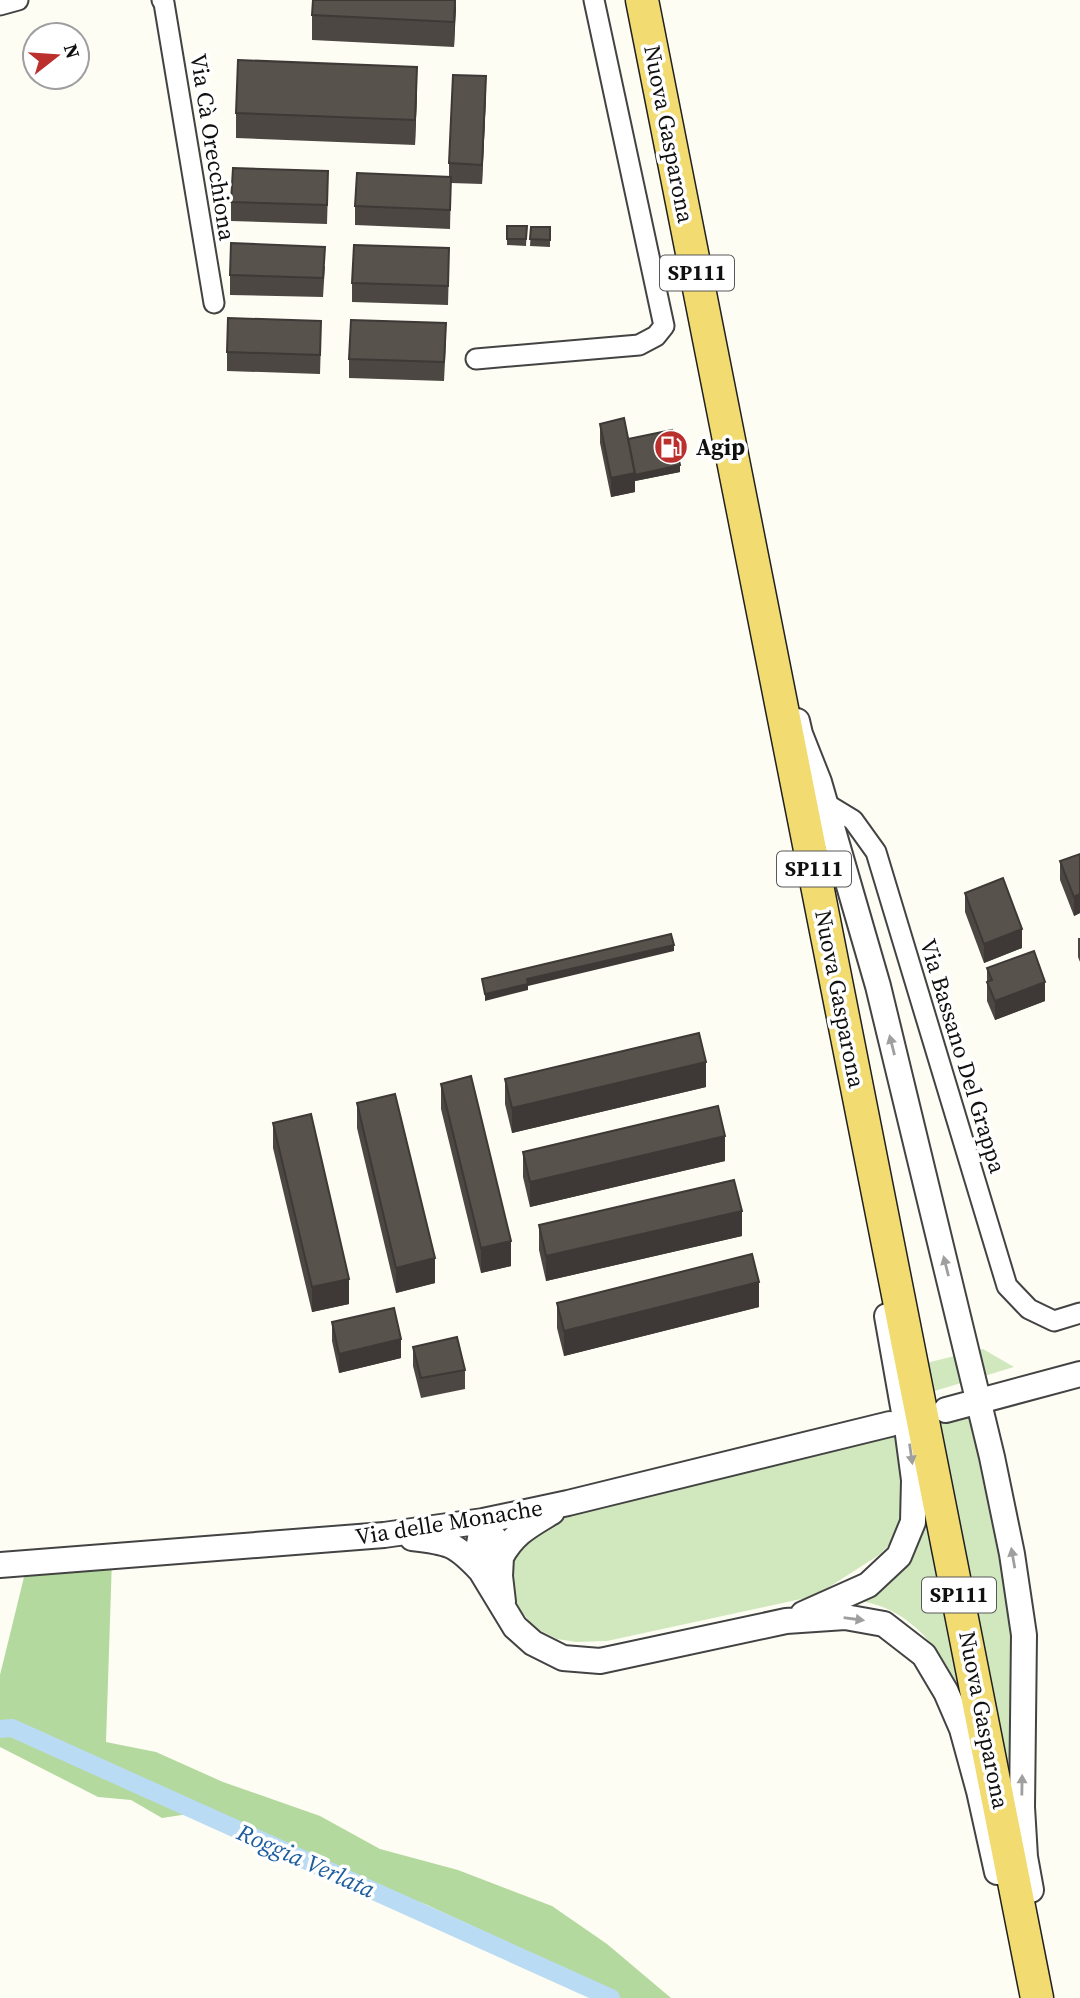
<svg xmlns="http://www.w3.org/2000/svg" width="1080" height="1998" viewBox="0 0 1080 1998" font-family="'Source Serif 4',serif">
	<style>
		.green { fill: #d1e8be }
		.forest { fill: #b4d99e }
		.lines { fill: none; stroke-linecap: round; stroke-linejoin: round }
		.canal { stroke: #badbf4; stroke-width: 18 }
		.minor-casing { stroke: #434343; stroke-width: 23 }
		.tertiary-casing { stroke: #434343; stroke-width: 28 }
		.primary-casing { stroke: #212121; stroke-width: 35 }
		.minor { stroke: #fff; stroke-width: 19 }
		.tertiary { stroke: #fff; stroke-width: 24 }
		.primary { stroke: #f2db70; stroke-width: 32 }
		.wall { fill: #4c4742 }
		.shaded-wall { fill: #3e3936 }
		.building { fill: #58524d; stroke: #3e3936; stroke-width: 2 }
		.oneway { fill: #9f9f9f }
		.labels { text-anchor: middle; stroke-width: 7; stroke-linejoin: round; paint-order: stroke }
		.shield { fill: #fff; stroke: #585858; stroke-width: 2 }
		.shield-label { font-size: 21px; font-weight: bold; fill: #101010 }
		.street-label { font-size: 23px; fill: #101010; stroke: #fff }
		.poi-label { font-size: 23px; font-weight: bold; fill: #101010; stroke: #fff; text-anchor: start }
		.water-label { font-size: 24px; font-style: italic; fill: #1d5d9e; stroke: #fff }
	</style>
	<rect width="100%" height="100%" fill="#fefdf4"/>
	<!-- green -->
	<path class="green" d="M983,1349L1014,1367L928,1393L922,1364Z
		M984,1391L1025,1670L1008,1765L932,1408Z
		M902,1416V1517L892,1542L879,1555L815,1596L607,1641L576,1642L557,1639L535,1628L511,1599L492,1526Z
		M921,1447L990,1756C965,1701 942,1629 880,1606C868,1602 855,1600 843,1597L888,1567Z"/>
	<!-- forest -->
	<path class="forest" d="M112,1559L106,1742L156,1752L223,1782L320,1816L380,1849L458,1870L552,1906L607,1944L671,1998H592L557,1970L479,1929L425,1904L398,1895L373,1892L341,1872L284,1850L258,1830L208,1811L162,1818L131,1800L98,1797L0,1747V1675L24,1577Z"/>
	<g class="lines">
		<!-- canal -->
		<path class="canal" d="M0,1729L12,1728L611,1998"/>
		<!-- minor casing -->
		<g class="minor-casing">
			<path id="minor" d="M162,0L164,3L214,303
				M0,5L18,0
				M476,359L639,345L656,336L664,326L594,0
				M825,803L853,820L876,852L1007,1286L1029,1309L1054,1321L1080,1313"/>
		</g>
		<!-- tertiary casing -->
		<g class="tertiary-casing">
			<path id="tertiary" d="M797,721L800,734L819,782L878,986L992,1457L1012,1554L1024,1635L1022,1807L1025,1857L1031,1890
				M946,1410L1080,1374
				M483,1521L479,1544L481,1571L515,1627L533,1643L563,1658L600,1661L786,1621L845,1617L884,1624L924,1655L946,1692L962,1729L979,1791L997,1872
				M483,1521L495,1539L501,1557L500,1576L503,1602
				M412,1538C449,1542 456,1544 481,1571
				M501,1557C514,1533 529,1526 552,1512
				M0,1565L384,1535L483,1521L568,1503L890,1424
				M803,1614L868,1585L899,1556L913,1522L914,1480L908,1435L887,1316"/>
		</g>
		<!-- primary casing -->
		<g class="primary-casing">
			<path id="primary" d="M642,0L1037,1998"/>
		</g>
		<!-- minor -->
		<use href="#minor" class="minor"/>
		<!-- tertiary -->
		<use href="#tertiary" class="tertiary"/>
		<!-- primary -->
		<use href="#primary" class="primary"/>
	</g>
	<!-- wall -->
	<path class="wall" d="M456,0L454,47L312,40V15Z
		M417,92L415,145L236,138V113Z
		M486,95L482,184L451,183L450,229L355,225V206L449,177V163Z
		M328,190L327,224L231,221V202Z
		M507,226H527L526,246L507,245Z
		M531,227H550V247L530,246Z
		M325,266L323,297L230,295V275Z
		M449,267L448,305L352,302V283Z
		M321,341L320,374L227,371V352Z
		M446,342L444,381L349,378V359Z
		M600,424L628,439L680,472L635,481V492L611,497L600,443Z
		M1080,854V913L1074,916L1060,880V861Z
		M965,893L1022,948L984,963L965,912Z
		M1078,938H1080V962L1078,957Z
		M987,968L1045,1001L995,1020L987,1001Z
		M505,1079L706,1087L512,1133L505,1104Z
		M441,1084L511,1266L481,1273L441,1109Z
		M357,1103L435,1283L396,1293L357,1128Z
		M273,1123L349,1304L312,1312L273,1148Z
		M523,1152L725,1161L530,1207L523,1177Z
		M539,1225L742,1236L546,1281L539,1250Z
		M557,1303L759,1307L564,1356L557,1328Z
		M332,1322L401,1358L339,1373L332,1341Z
		M413,1347L465,1370V1389L421,1398L413,1366Z"/>
	<!-- shaded-wall -->
	<path class="shaded-wall" d="M455,0L456,9L454,47V22Z
		M417,67V92L415,145V120Z
		M486,76V95L482,184V165Z
		M680,465V472L635,481V492L611,497V478Z
		M1080,894V913L1074,916V897Z
		M1022,929V948L984,963V944Z
		M674,945V951L528,986V990L485,1001V994L527,979Z
		M1045,982V1001L995,1020V1001Z
		M706,1062V1087L512,1133V1108Z
		M725,1136V1161L530,1207V1182Z
		M742,1211V1236L546,1281V1256Z
		M511,1241V1266L481,1273V1248Z
		M435,1258V1283L396,1293V1268Z
		M349,1279V1304L312,1312V1287Z
		M759,1282V1307L564,1356V1331Z
		M401,1339V1358L339,1373V1354Z"/>
	<!-- building -->
	<path class="building" d="M313,0H455L454,22L312,15Z
		M238,60L417,67L415,120L236,113Z
		M453,75L486,76L482,165L449,163Z
		M233,168L328,171L327,205L231,202Z
		M357,173L451,177L450,210L355,206Z
		M507,226H527L526,239H507Z
		M531,227H550V240L530,239Z
		M231,243L325,247L323,278L230,275Z
		M354,245L449,248L448,286L352,283Z
		M228,318L321,321L320,355L227,352Z
		M351,320L446,323L444,362L349,359Z
		M624,418L635,473L611,478L600,424Z
		M672,430L680,465L635,475L628,439Z
		M1080,854V894L1074,897L1060,861Z
		M1003,878L1022,929L984,944L965,893Z
		M671,934L674,945L527,979L528,984L485,994L482,979Z
		M1034,951L1045,982L995,1001L987,982L992,980L987,968Z
		M699,1033L706,1062L512,1108L505,1079Z
		M471,1076L511,1241L481,1248L441,1084Z
		M395,1094L435,1258L396,1268L357,1103Z
		M718,1106L725,1136L530,1182L523,1152Z
		M311,1114L349,1279L312,1287L273,1123Z
		M734,1180L742,1211L546,1256L539,1225Z
		M752,1254L759,1282L564,1331L557,1303Z
		M394,1308L401,1339L339,1354L332,1322Z
		M457,1337L465,1370L421,1378L413,1347Z"/>
	<!-- one-way arrows -->
	<defs><path id="oneway-solid" d="M-6-.8H1V-3.2L6.5 0L1 3.2V.8H-6Z" transform="scale(1.75)"/></defs>
	<g class="oneway">
		<use href="#oneway-solid" transform="translate(892 1045) rotate(-104)"/>
		<use href="#oneway-solid" transform="translate(946 1266) rotate(-104)"/>
		<use href="#oneway-solid" transform="translate(911 1454) rotate(82)"/>
		<use href="#oneway-solid" transform="translate(1013 1558) rotate(-100)"/>
		<use href="#oneway-solid" transform="translate(854 1619) rotate(8)"/>
		<use href="#oneway-solid" transform="translate(1022 1785) rotate(-89)"/>
	</g>
	<!-- icons -->
	<defs>
		<g id="fuel-disc" transform="scale(1.75)"><circle r="9.5" fill="#bb2f2d" stroke="#fff"/><path d="M-5.5-6h7V0h2V4h1.3V-2.5L3-4.5l.8-.8L6-3V5H2.5V1h-1V6h-7ZM-4.2-4.7v3.2H.2V-4.7Z" fill="#fff"/></g>
	</defs>
	<g fill-rule="evenodd">
		<use href="#fuel-disc" x="671" y="447"/>
	</g>
	<g class="labels">
		<!-- shield labels -->
		<g class="shield">
			<rect x="660" y="255.5" width="74" height="35" rx="5"/>
			<rect x="777" y="851.5" width="74" height="35" rx="5"/>
			<rect x="922" y="1577.5" width="74" height="35" rx="5"/>
		</g>
		<g class="shield-label">
			<text x="697" y="280">SP111</text>
			<text x="814" y="876">SP111</text>
			<text x="959" y="1602">SP111</text>
		</g>
		<!-- street labels -->
		<g class="street-label">
			<text transform="translate(669 134) rotate(79)" y="8">Nuova Gasparona</text>
			<text transform="translate(213 147) rotate(81)" y="8">Via Cà Orecchiona</text>
			<text transform="translate(840 999) rotate(79)" y="8">Nuova Gasparona</text>
			<text transform="translate(963 1056) rotate(73)" y="8">Via Bassano Del Grappa</text>
			<text transform="translate(449 1522) rotate(-9)" y="8">Via delle Monache</text>
			<text transform="translate(984 1720) rotate(79)" y="8">Nuova Gasparona</text>
		</g>
		<!-- poi labels -->
		<g class="poi-label">
			<text x="696" y="455">Agip</text>
		</g>
		<!-- water labels -->
		<g class="water-label">
			<text transform="translate(306 1861) rotate(24)" y="8">Roggia Verlata</text>
		</g>
	</g>
	<!-- north arrow -->
	<g transform="translate(56 56) rotate(73)"><circle r="33" fill="#ffffff" stroke="#9f9f9f" stroke-width="2"/>
	<path d="M0-5L12 26L0 18L-12 26Z" fill="#bb2f2d"/>
	<text y="-10" font-size="19" font-weight="bold" text-anchor="middle" fill="#101010">N</text>
	</g>
</svg>
